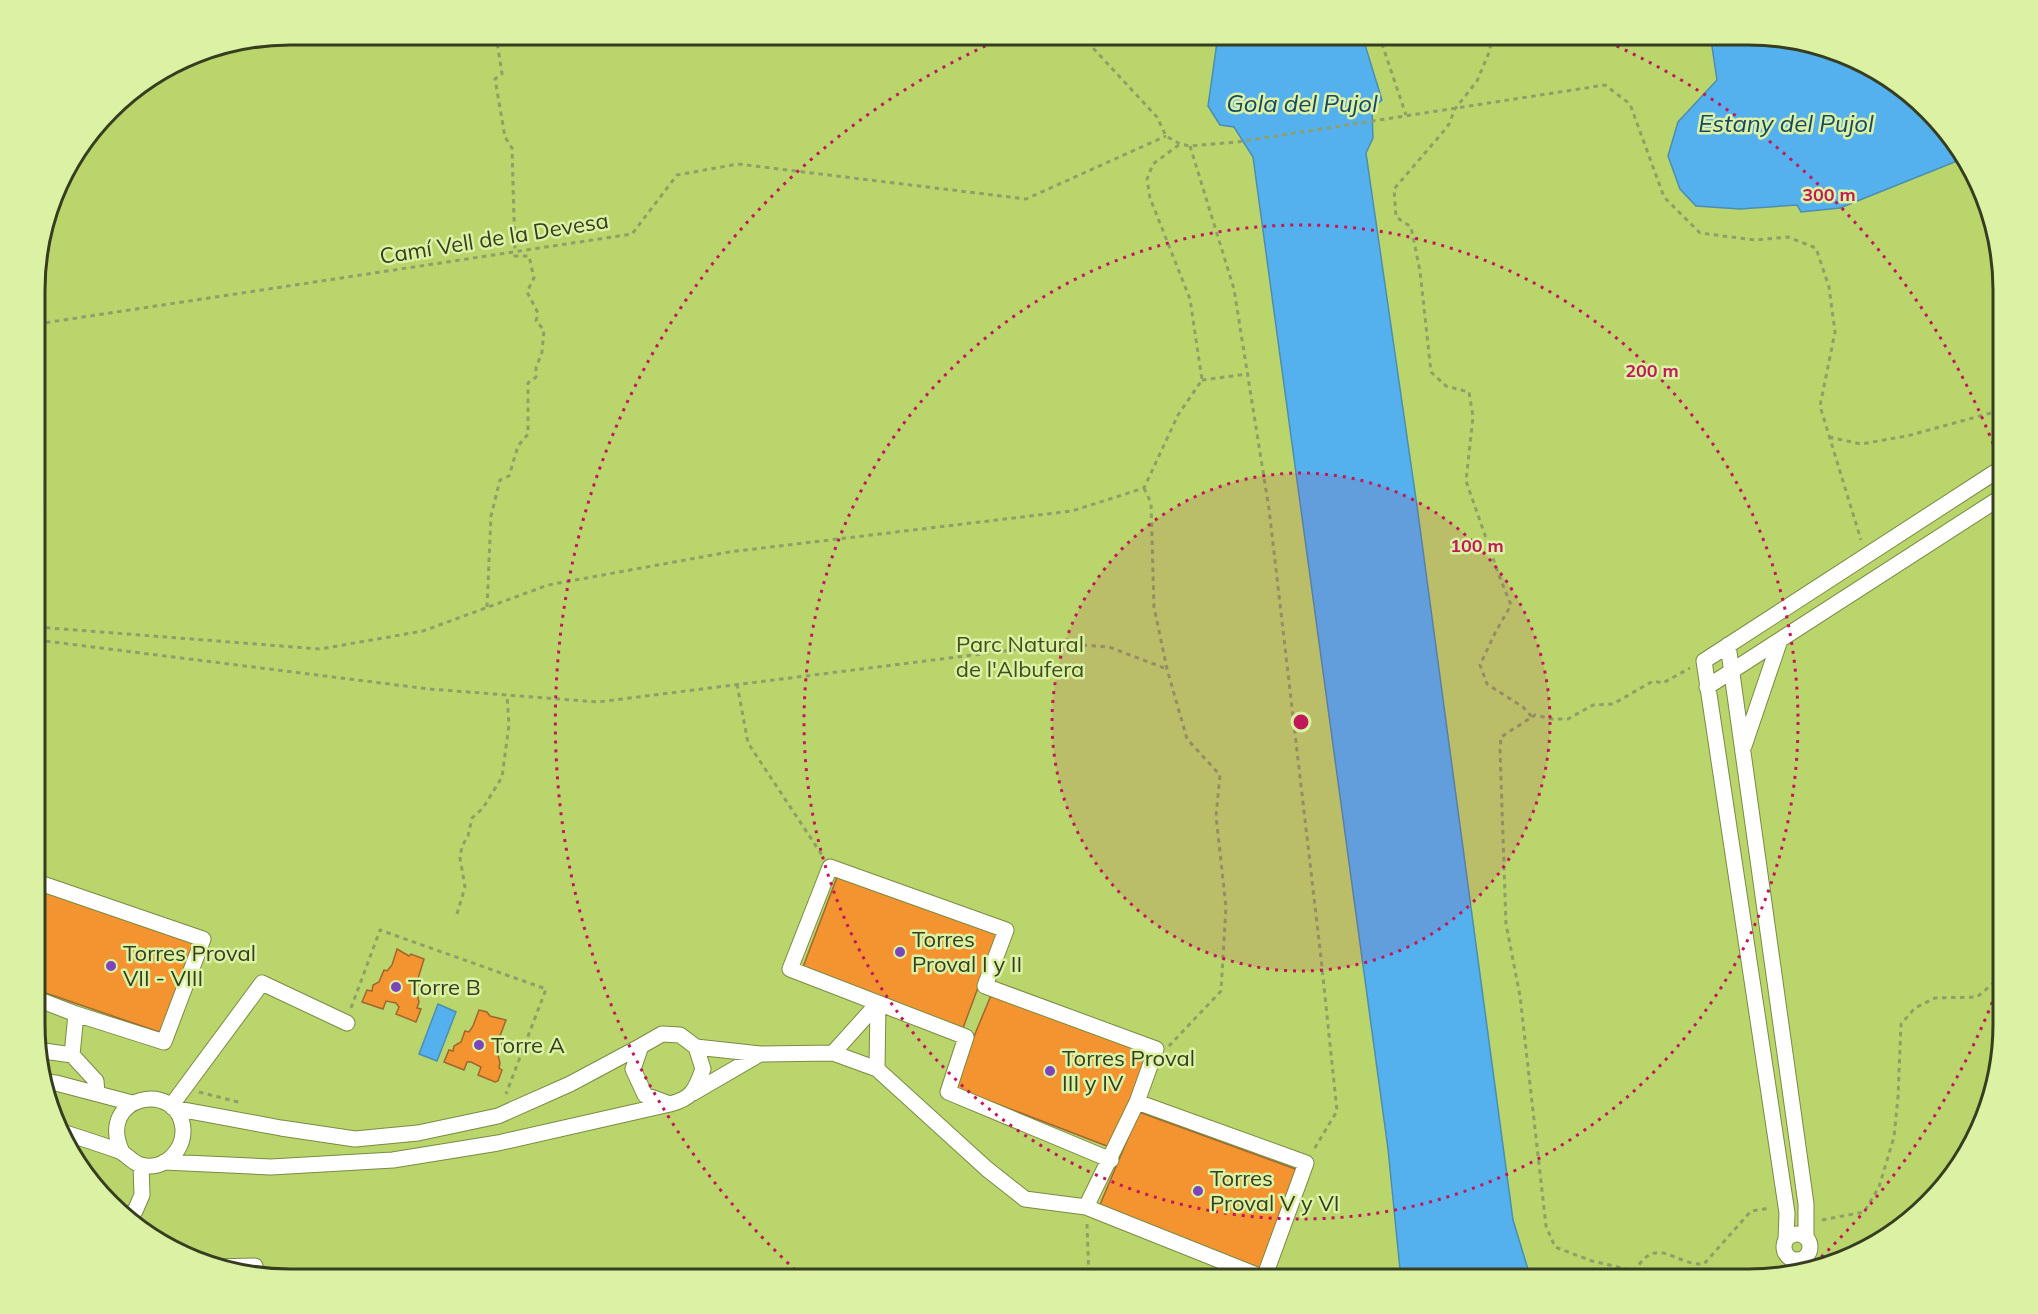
<svg xmlns="http://www.w3.org/2000/svg" width="2038" height="1314" viewBox="0 0 2038 1314" font-family="Mulish,sans-serif">
	<style>
		.green { fill: #bad56b }
		.water { fill: #55b0ee; stroke: #4c8eb0; stroke-width: 1.5 }
		.building { fill: #f49430; stroke: #9f6630; stroke-width: 1.5 }
		.lines { fill: none; stroke-linecap: round; stroke-linejoin: round }
		.street-casing { stroke: #798b43; stroke-width: 17 }
		.path { stroke: #8f9f67; stroke-width: 3; stroke-dasharray: 4.5 4.5; stroke-linecap: butt }
		.street { stroke: #fff; stroke-width: 15 }
		.ring { fill: none; stroke: #c2185b; stroke-width: 3; stroke-dasharray: 3 6 }
		.poi-dot { fill: #7b45bc; stroke: #dbf1a4; stroke-width: 2 }
		.labels { text-anchor: middle; stroke-width: 5; stroke-linejoin: round; paint-order: stroke }
		.street-label { font-size: 22px; fill: #363e1f; stroke: #dbf1a4 }
		.park-label { font-size: 22px; fill: #424f1c; stroke: #dbf1a4 }
		.poi-label { font-size: 22px; fill: #363e1f; stroke: #dbf1a4; text-anchor: start }
		.water-label { font-size: 24px; font-style: italic; fill: #174868; stroke: #dbf1a4 }
		.rim { fill: none; stroke: #363e1f; stroke-width: 3 }
		.centre { fill: #c2185b; stroke: #dbf1a4; stroke-width: 3 }
		.ring-label { font-size: 18px; text-anchor: middle; font-weight: bold; fill: #c2185b; stroke: #dbf1a4; stroke-width: 5; stroke-linejoin: round; paint-order: stroke }
	</style>
	<rect width="100%" height="100%" fill="#dbf1a4"/>
	<!-- green -->
	<path class="green" d="M290,35H1749L1830,48L1890,78L1969,162L2003,273V1041L1990,1106L1960,1166L1876,1245L1765,1279H289L208,1266L148,1236L69,1152L37,1057V257L61,177L121,98L192,54Z"/>
	<!-- water -->
	<path class="water" d="M1218,35H1362L1382,100L1372,109L1373,138L1366,153L1418,513L1513,1220L1531,1279H1401L1388,1149L1253,157L1234,127L1220,125L1208,106Z
		M1704,35H1749L1830,48L1890,78L1966,159H1962L1840,208L1801,212L1797,205L1740,209L1696,206L1680,189L1668,156L1678,122L1717,80L1711,40Z
		M438,1004L456,1012L437,1061L419,1054Z"/>
	<!-- building -->
	<path class="building" d="M839,872L999,931L963,1028L803,967Z
		M39,887L195,942L162,1033L37,990V894Z
		M397,949L409,956L411,954L424,959L417,982L420,984L417,994L419,1002L417,1008L421,1009L416,1022L396,1014L399,1007L396,1003L386,1001L383,1009L362,1002L367,990L372,991L373,985L379,982L384,970L387,971L392,965Z
		M992,993L1149,1050L1112,1148L953,1087Z
		M479,1010L487,1012L490,1016L506,1020L500,1036L499,1043L502,1044L498,1055L500,1063L499,1068L502,1070L498,1081L495,1082L478,1075L481,1067L471,1062H467L464,1070L444,1062L449,1050L453,1051L454,1046L461,1042L465,1031L469,1032L473,1026Z
		M1139,1112L1298,1170L1262,1269L1099,1207Z"/>
	<g class="lines">
		<!-- street casing -->
		<g class="street-casing">
			<path id="street" d="M1728,645L1806,1204V1238
				M1707,687L2003,496
				M1744,746L1780,640
				M37,882L203,939L164,1042L76,1014L37,999
				M696,1047L760,1054L833,1053L877,1069L987,1169L1025,1199L1086,1207L1264,1278L1306,1163L1137,1102L1156,1049L985,986L1006,930L830,867L790,969L966,1037L948,1092L1111,1160
				M37,1050L72,1055L96,1081L97,1093
				M833,1053L878,1003
				M72,1055L76,1014
				M877,1069L878,1003
				M45,1082L56,1083L132,1103
				M693,1093L760,1054
				M171,1106L262,983L347,1023
				M173,1108L281,1128L355,1139L418,1133L498,1116L570,1084L641,1046
				M62,1132C81,1138 100,1144 119,1151C127,1154 132,1163 141,1165C164,1171 184,1151 183,1129C179,1079 95,1095 122,1152
				M164,1162L271,1167L393,1160L498,1143L670,1104C693,1098 695,1090 703,1069L696,1047L680,1035L662,1034L641,1046L633,1069L645,1095L670,1104
				M1086,1207L1137,1102
				M127,1214L135,1211L142,1195L141,1165
				M1784 1247a13 13 0 1 1 26 0a13 13 0 1 1-26 0Z
				M1786,1240L1787,1213L1704,661L2003,467
				M213,1267L255,1266L256,1274"/>
		</g>
		<!-- path -->
		<path class="path" d="M496,35L502,74L495,79L505,137L512,148L515,252
			M1081,35L1157,117L1166,136L1180,144L1190,146L1237,142L1605,85L1630,104L1664,197L1700,233L1755,240L1788,237L1816,248L1829,287L1835,332L1820,406L1861,540
			M1379,35L1406,115
			M1491,35L1490,50L1477,81L1455,109L1449,124L1443,132L1394,189L1396,217L1411,227L1420,271L1431,372L1446,386L1469,392L1473,417L1466,481L1500,578L1511,605L1495,633L1480,665L1487,684L1523,707L1532,717L1501,737L1500,750L1506,924L1520,996L1546,1226L1555,1247L1592,1261L1635,1271C1657,1233 1675,1266 1704,1264L1751,1211L1771,1208
			M1190,146L1234,289L1269,509L1321,958L1337,1111L1313,1151
			M37,324L632,234L677,175L738,164L1026,199L1166,136
			M1202,380L1248,374
			M1829,437L1861,444L1907,436L1998,411L2003,400
			M1144,488L1151,503L1154,607L1167,669L1187,739L1220,775L1216,816L1226,907L1221,991L1169,1046
			M487,607L491,516L500,480L509,476L518,446L528,434V383L536,377V368L542,352L544,330L536,321L538,313L527,292L534,278L529,256H515V252
			M37,627L320,649L423,631L548,585L729,552L1072,511L1144,488L1178,415L1202,380L1190,299L1150,198L1147,179L1153,164L1180,144
			M37,640L429,689L598,702L1013,650L1054,643L1109,647L1167,669
			M737,684L748,743L822,855
			M1532,717L1535,715L1552,719H1568L1593,705L1613,704L1653,681L1663,683L1690,668
			M2003,905L2001,914L2003,927
			M457,914L465,887L460,858L462,846L468,836L472,818L483,808L502,777L509,725L507,695
			M351,1008L380,930L546,989L506,1094
			M199,1092L242,1103
			M1822,1220L1864,1212L1879,1187L1894,1137L1898,1097L1901,1024L1915,1008L1935,998L1977,997L2003,975
			M1087,1224L1089,1279
			M1635,1271L1643,1279"/>
		<!-- street -->
		<use href="#street" class="street"/>
	</g>
	<!-- distance rings -->
	<circle cx="1301" cy="722" r="249" fill="#c2185b" fill-opacity=".12"/>
	<g class="ring">
		<circle cx="1301" cy="722" r="249"/>
		<circle cx="1301" cy="722" r="497"/>
		<path d="M2002 977A746 746 0 0 1 1815 1263M802 1276A746 746 0 0 1 1010 35M1592 35A746 746 0 0 1 2002 467"/>
	</g>
	<!-- markers -->
	<g class="poi-dot">
		<circle cx="900" cy="952" r="6"/>
		<circle cx="111" cy="966" r="6"/>
		<circle cx="396" cy="987" r="6"/>
		<circle cx="479" cy="1045" r="6"/>
		<circle cx="1050" cy="1071" r="6"/>
		<circle cx="1198" cy="1191" r="6"/>
	</g>
	<g class="labels">
		<!-- street labels -->
		<g class="street-label">
			<text transform="translate(494 238) rotate(-9)" y="8">Camí Vell de la Devesa</text>
		</g>
		<!-- park labels -->
		<g class="park-label">
			<text x="1020" y="652">Parc Natural<tspan x="1020" dy="25">de l'Albufera</tspan></text>
		</g>
		<!-- poi labels -->
		<g class="poi-label">
			<text x="912" y="947">Torres<tspan x="912" dy="25">Proval I y II</tspan></text>
			<text x="123" y="961">Torres Proval<tspan x="123" dy="25">VII - VIII</tspan></text>
			<text x="408" y="995">Torre B</text>
			<text x="491" y="1053">Torre A</text>
			<text x="1062" y="1066">Torres Proval<tspan x="1062" dy="25">III y IV</tspan></text>
			<text x="1210" y="1186">Torres<tspan x="1210" dy="25">Proval V y VI</tspan></text>
		</g>
		<!-- water labels -->
		<g class="water-label">
			<text x="1302" y="112">Gola del Pujol</text>
			<text x="1786" y="132">Estany del Pujol</text>
		</g>
	</g>
	<!-- crop -->
	<path d="M0 0H2038V1314H0ZM290 45H1748A245 245 0 0 1 1993 290V1024A245 245 0 0 1 1748 1269H290A245 245 0 0 1 45 1024V290A245 245 0 0 1 290 45Z" fill="#dbf1a4" fill-rule="evenodd"/>
	<path class="rim" d="M290 45H1748A245 245 0 0 1 1993 290V1024A245 245 0 0 1 1748 1269H290A245 245 0 0 1 45 1024V290A245 245 0 0 1 290 45Z"/>
	<circle cx="1301" cy="722" r="9" class="centre"/>
	<g class="ring-label">
		<text x="1829" y="201">300 m</text>
		<text x="1652" y="377">200 m</text>
		<text x="1477" y="552">100 m</text>
	</g>
</svg>
